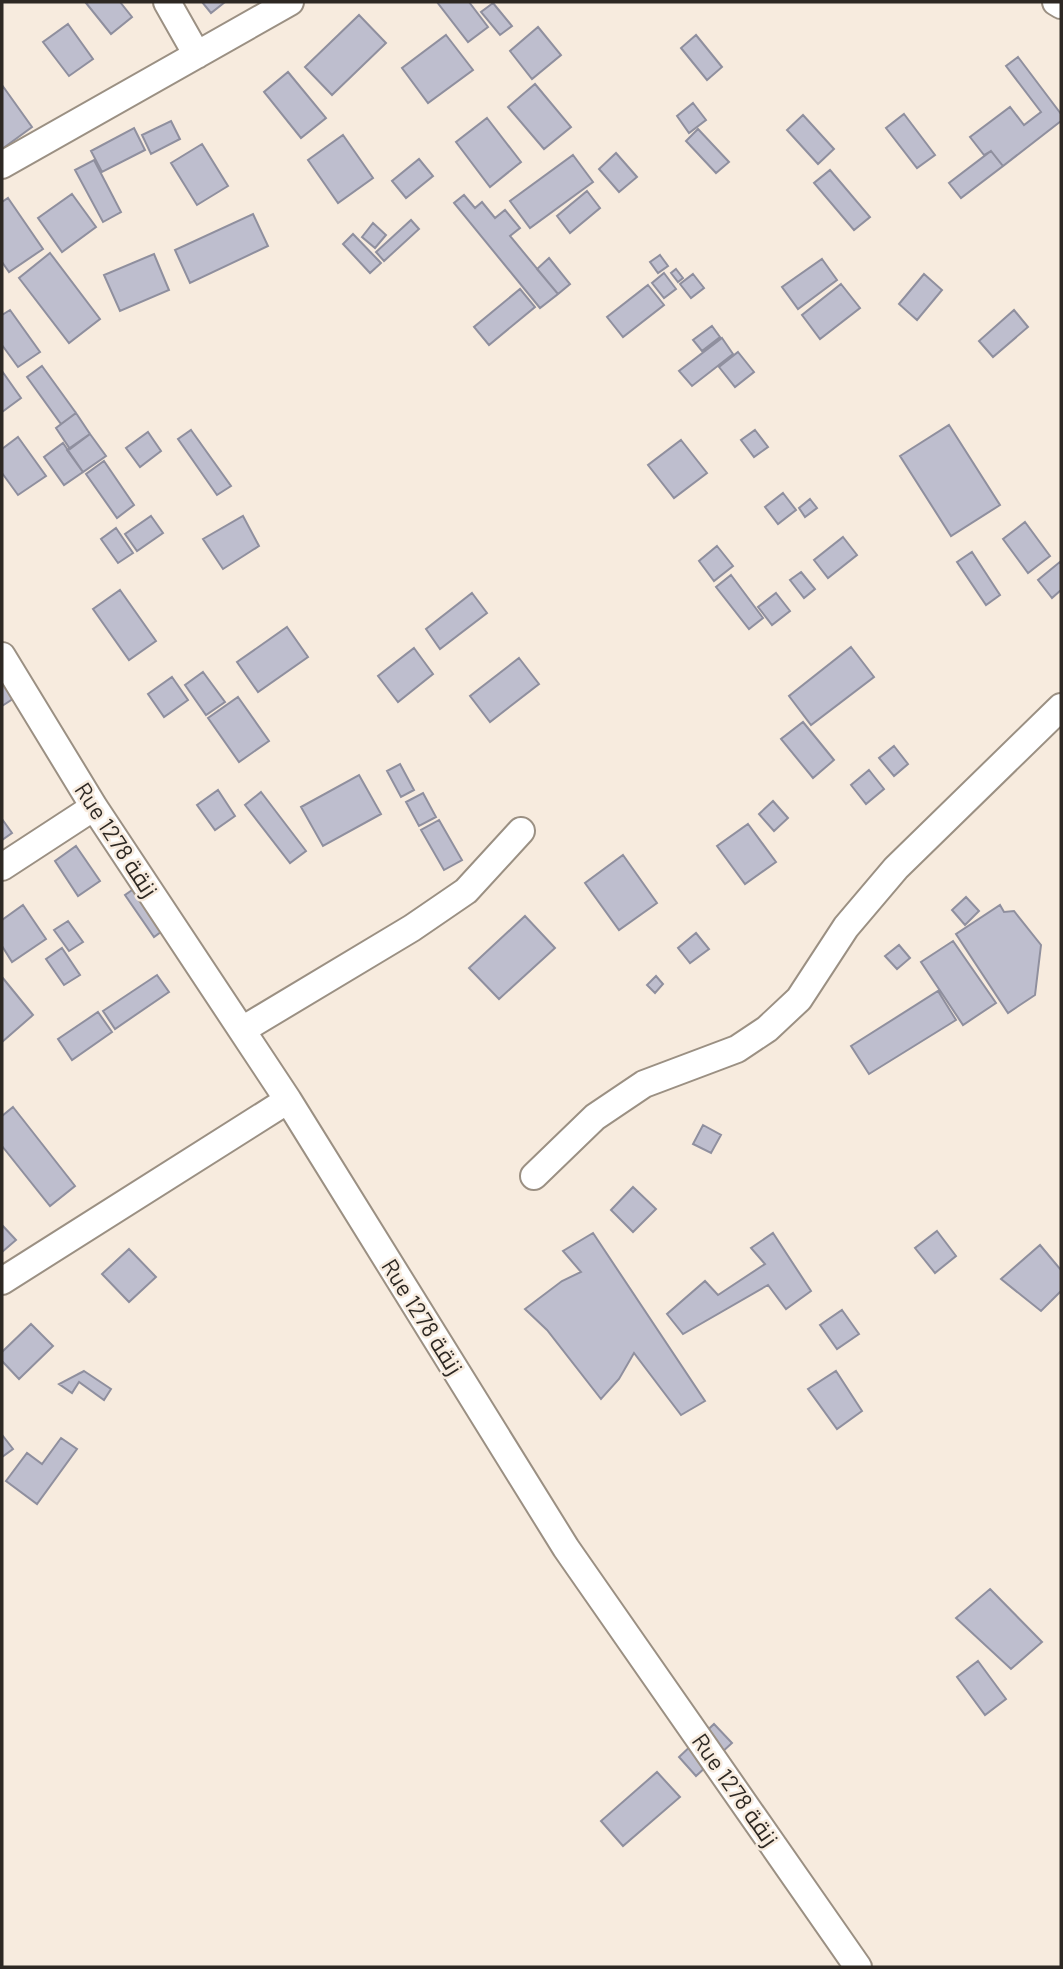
<svg xmlns="http://www.w3.org/2000/svg" width="1063" height="1969" viewBox="0 0 1063 1969" font-family="Barlow,Cairo,sans-serif">
	<style>
		.building { fill: #bebece; stroke: #8f8f9e; stroke-width: 2 }
		.lines { fill: none; stroke-linecap: round; stroke-linejoin: round }
		.street-casing { stroke: #9b9083; stroke-width: 30 }
		.street { stroke: #fff; stroke-width: 26 }
		.labels { text-anchor: middle; stroke-width: 5; stroke-linejoin: round; paint-order: stroke }
		.street-label { font-size: 23px; fill: #2d2823; stroke: #f7ebde }
	</style>
	<rect width="100%" height="100%" fill="#f7ebde"/>
	<!-- building -->
	<path class="building" d="M88,2H120L132,17L111,34L86,3Z
		M202,2H225L211,13Z
		M437,2H469L488,27L468,42Z
		M493,3L512,26L500,35L481,12Z
		M359,15L386,43L332,95L305,67Z
		M68,24L93,59L69,76L43,42Z
		M538,27L561,55L532,79L510,51Z
		M446,35L473,70L428,103L402,68Z
		M696,35L722,67L707,80L681,48Z
		M1018,57L1061,114V121L1003,166L991,151L984,155L970,137L1010,107L1024,125L1041,112L1006,66Z
		M288,72L326,118L301,138L264,92Z
		M535,84L571,127L544,149L508,107Z
		M2,85L32,127L2,149Z
		M693,103L706,120L689,133L677,116Z
		M904,114L935,155L917,168L886,128Z
		M803,115L834,149L818,164L787,130Z
		M487,118L521,162L490,187L456,142Z
		M171,121L180,139L151,154L142,135Z
		M134,128L145,150L102,172L91,151Z
		M698,129L729,162L716,173L686,141Z
		M343,135L373,178L338,203L308,160Z
		M202,144L228,186L197,205L171,163Z
		M991,151L1003,166L961,198L949,183Z
		M616,153L637,177L619,192L599,169Z
		M573,155L593,182L530,228L510,201Z
		M419,159L433,176L406,198L392,181Z
		M94,160L121,212L103,222L75,170Z
		M830,170L870,217L854,230L814,183Z
		M587,191L600,208L570,233L557,216Z
		M72,194L96,227L62,252L38,218Z
		M464,195L475,208L482,202L495,218L505,210L520,228L510,236L558,294L540,308L454,203Z
		M8,198L43,249L9,272L2,262V202Z
		M253,214L268,246L190,283L175,250Z
		M411,220L419,229L384,261L376,252Z
		M373,223L386,235L375,248L362,237Z
		M353,234L381,263L370,273L343,244Z
		M50,253L100,319L69,343L19,278Z
		M154,254L169,290L120,311L104,275Z
		M660,255L668,266L658,273L650,262Z
		M549,258L570,284L558,294L537,269Z
		M822,259L837,280L798,309L782,287Z
		M676,269L683,278L678,282L671,273Z
		M664,273L676,289L664,298L652,283Z
		M693,274L704,288L691,298L680,284Z
		M924,274L942,290L917,320L899,304Z
		M841,284L860,308L820,339L802,315Z
		M648,285L664,305L623,337L607,317Z
		M520,289L535,307L489,345L474,327Z
		M10,310L40,352L18,367L2,345V315Z
		M1014,310L1028,327L993,357L979,341Z
		M712,326L720,337L702,351L693,340Z
		M722,338L733,354L692,386L679,371Z
		M738,352L754,372L735,387L719,367Z
		M42,366L76,413L61,424L27,377Z
		M2,371L21,398L2,412Z
		M76,413L90,434L70,449L56,428Z
		M949,425L1000,505L951,536L900,456Z
		M191,430L231,486L217,495L178,439Z
		M755,430L768,447L754,457L741,440Z
		M148,432L161,451L140,467L126,448Z
		M90,434L106,456L83,472L67,450Z
		M18,437L46,476L18,495L2,473V449Z
		M681,440L707,473L674,498L648,465Z
		M63,443L83,472L64,485L44,457Z
		M104,461L134,505L117,518L86,474Z
		M783,493L796,510L778,524L765,507Z
		M810,499L817,508L805,517L799,508Z
		M151,516L163,533L137,551L125,534Z
		M243,516L259,546L223,569L203,539Z
		M1025,522L1050,556L1028,573L1003,539Z
		M116,528L133,553L118,563L101,539Z
		M843,537L857,555L828,578L814,560Z
		M717,546L733,566L714,581L699,561Z
		M972,552L1000,595L986,605L957,562Z
		M1061,561V590L1052,598L1038,580Z
		M801,572L815,589L804,598L790,580Z
		M731,575L763,618L749,629L716,587Z
		M120,590L156,641L129,660L93,609Z
		M472,593L487,613L440,649L426,629Z
		M776,593L790,611L772,625L758,607Z
		M287,627L308,657L258,692L237,662Z
		M851,647L874,677L811,725L789,696Z
		M414,648L433,674L398,702L378,676Z
		M519,658L539,684L490,722L470,696Z
		M203,672L225,702L206,715L185,685Z
		M2,675L22,693L2,706Z
		M172,677L188,700L164,717L148,694Z
		M238,697L269,741L239,762L208,718Z
		M803,722L834,760L813,778L781,739Z
		M894,746L908,764L894,776L879,758Z
		M400,764L414,790L401,797L387,771Z
		M869,770L884,789L866,804L851,785Z
		M359,775L381,814L323,846L301,807Z
		M218,790L235,816L215,830L197,805Z
		M261,792L306,851L290,863L245,805Z
		M423,793L436,817L419,826L406,802Z
		M773,801L788,818L774,831L759,814Z
		M2,819L12,833L2,840Z
		M439,820L462,860L444,870L421,830Z
		M748,824L776,862L745,884L717,846Z
		M76,846L100,881L78,896L55,861Z
		M623,855L657,903L619,930L585,883Z
		M141,884L169,926L154,937L125,895Z
		M966,897L979,911L965,925L952,910Z
		M23,905L46,939L12,962L2,946V920Z
		M1000,905L1004,912L1014,911L1041,945L1035,995L1008,1013L956,934Z
		M525,916L555,948L499,999L469,968Z
		M68,921L83,942L69,951L54,930Z
		M696,933L709,949L690,963L678,948Z
		M953,941L996,1003L963,1025L921,962Z
		M899,945L910,958L897,969L885,956Z
		M62,948L80,975L64,985L46,959Z
		M157,975L169,992L115,1029L103,1011Z
		M656,976L663,984L655,993L647,985Z
		M2,977L33,1015L2,1042Z
		M938,991L956,1020L869,1074L851,1046Z
		M98,1012L112,1032L72,1060L58,1039Z
		M13,1107L75,1186L50,1206L2,1146V1116Z
		M703,1125L721,1135L711,1153L693,1144Z
		M633,1187L656,1209L633,1232L611,1210Z
		M2,1225L16,1240L2,1252Z
		M937,1231L956,1256L935,1273L915,1248Z
		M593,1233L705,1401L681,1415L634,1353L619,1379L601,1399L547,1330L525,1309L562,1281L581,1272L563,1251Z
		M773,1233L811,1291L786,1309L768,1285L683,1334L667,1314L705,1281L718,1295L765,1264L751,1248Z
		M1040,1245L1061,1270V1291L1041,1311L1001,1279Z
		M129,1249L156,1277L129,1302L102,1274Z
		M842,1310L859,1334L837,1349L820,1325Z
		M31,1324L53,1346L19,1379L2,1361V1352Z
		M84,1371L111,1389L104,1400L79,1382L72,1393L59,1384Z
		M836,1371L862,1411L837,1429L808,1389Z
		M3,1436L13,1449L2,1457V1437Z
		M61,1438L77,1449L37,1504L6,1481L27,1453L42,1464Z
		M990,1589L1042,1642L1011,1669L956,1618Z
		M978,1661L1006,1699L985,1715L957,1677Z
		M714,1724L732,1743L696,1776L679,1757Z
		M657,1772L680,1797L623,1846L601,1821Z"/>
	<g class="lines">
		<!-- street casing -->
		<g class="street-casing">
			<path id="street" d="M167,2L197,55
				M1056,2L1061,5
				M2,165L290,2
				M2,656L94,807L288,1100L566,1548L858,1967
				M2,867L94,807
				M242,1030L412,928L466,891L521,831
				M534,1176L595,1117L644,1084L737,1049L767,1029L799,999L846,927L896,868L1061,707
				M2,1281L288,1100"/>
		</g>
		<!-- street -->
		<use href="#street" class="street"/>
	</g>
	<g class="labels">
		<!-- street labels -->
		<g class="street-label">
			<text transform="translate(116 840) rotate(57)" y="8">Rue 1278 زنقة</text>
			<text transform="translate(422 1317) rotate(58)" y="8">Rue 1278 زنقة</text>
			<text transform="translate(735 1790) rotate(55)" y="8">Rue 1278 زنقة</text>
		</g>
	</g>
	<!-- border -->
	<rect width="1063" height="1969" fill="none" stroke="#2d2823" stroke-width="7"/>
</svg>
